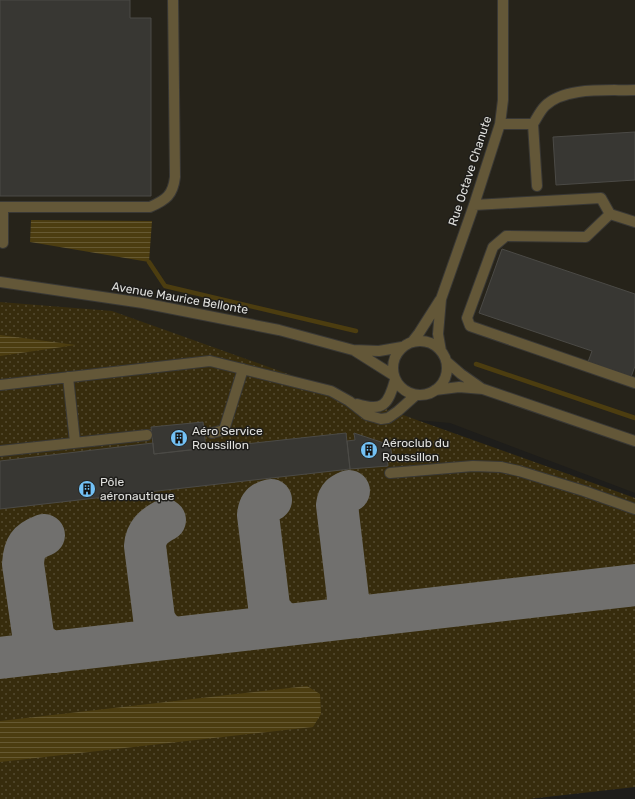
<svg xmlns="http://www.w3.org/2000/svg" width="635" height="799" viewBox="0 0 635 799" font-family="Rubik,sans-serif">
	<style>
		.built { fill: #26231a }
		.grass { fill: url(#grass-dots) }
		.water { fill: url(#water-rules) }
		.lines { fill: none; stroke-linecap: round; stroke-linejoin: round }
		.stream { stroke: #4c3d10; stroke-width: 4.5 }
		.taxiway { stroke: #71706e; stroke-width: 42 }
		.building { fill: #383733; stroke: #4b4a46 }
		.minor-casing { stroke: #393835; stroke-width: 12 }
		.minor { stroke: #635738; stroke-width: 10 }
		.labels { text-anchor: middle; stroke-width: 3; stroke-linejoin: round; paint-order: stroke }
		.street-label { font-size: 12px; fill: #e0e0dd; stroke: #1e1d1a }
		.poi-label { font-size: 12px; fill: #e0e0dd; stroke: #1e1d1a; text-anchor: start }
	</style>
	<defs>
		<pattern id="grass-dots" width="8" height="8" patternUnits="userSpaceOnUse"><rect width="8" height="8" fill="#372c0d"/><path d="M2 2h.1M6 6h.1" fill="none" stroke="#544a30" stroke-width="1.8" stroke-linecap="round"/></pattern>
		<pattern id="water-rules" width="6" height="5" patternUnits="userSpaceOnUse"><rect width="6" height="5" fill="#4c3d10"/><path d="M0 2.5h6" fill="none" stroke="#665932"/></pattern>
	</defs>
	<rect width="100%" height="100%" fill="#1e1d1a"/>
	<!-- built -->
	<path class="built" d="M0,0H635V493L450,423L182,399L0,438Z"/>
	<!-- grass -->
	<path class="grass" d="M0,302L112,311L635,498V576L360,605L290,615L0,647Z
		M635,599V787L529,799H0V670Z"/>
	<!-- water -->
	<path class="water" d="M31,220L152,221L149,262L30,242Z
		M0,335L76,345L0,356Z
		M307,686L320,694L321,714L313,727L0,762V721Z"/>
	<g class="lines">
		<!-- stream -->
		<path class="stream" d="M149,262L165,286L356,331
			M476,364L635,418"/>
		<!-- taxiway -->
		<path class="taxiway" d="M349,491C342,494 338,496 337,505L349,606L351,611L359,617
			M271,500C262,502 259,506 258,515L269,606C273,616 279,620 288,625
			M165,520C154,526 146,532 145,546L154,618C158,629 164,634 175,638
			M44,535C28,541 24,547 23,564L33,634C37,645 44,649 55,652
			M0,658L635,585"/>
	</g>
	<!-- building -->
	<path class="building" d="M0,0H130V18H151V196H0Z
		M635,132V180L556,185L553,137Z
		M502,249L635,294V366L631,377L588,362L592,351L479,313Z
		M203,422L206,448L154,454L151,427Z
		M346,433L350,469L0,509V461L153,443L154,454Z
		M354,433L390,445L392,455L387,456L388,466L350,469L347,441L355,440Z"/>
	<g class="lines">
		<!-- minor casing -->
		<g class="minor-casing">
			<path id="minor" d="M500,124H533L537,186
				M533,124C537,118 540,111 545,106C565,86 609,91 635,90
				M474,205L601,198L610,214L635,222
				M0,207H150C166,200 173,195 175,177L173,0
				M3,207V243
				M610,214L586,237L506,236L493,247L467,318L470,326L635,383
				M0,282L143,303L279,330L353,350L379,351L402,347
				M393 368a27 27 0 1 1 54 0a27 27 0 1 1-54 0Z
				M412,342L419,333L440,300
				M355,351L393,375
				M441,351L438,334L441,299L474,205L500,124L503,100V0
				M446,361L461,374L481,388
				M68,377L75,442
				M0,385L210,361L331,391L349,401L367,415L381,419L388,418L398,411L416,395
				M435,390L459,387L483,389L635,441
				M357,404C383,412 388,405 395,380
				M212,433L224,430L243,369
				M0,451L147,435
				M390,473L473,466L501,467L519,471L584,491L635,509"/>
		</g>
		<!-- minor -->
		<use href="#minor" class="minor"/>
	</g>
	<!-- icons -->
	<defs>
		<g id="building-disc" transform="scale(0.9)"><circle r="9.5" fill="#73c1f5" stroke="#1e1d1a"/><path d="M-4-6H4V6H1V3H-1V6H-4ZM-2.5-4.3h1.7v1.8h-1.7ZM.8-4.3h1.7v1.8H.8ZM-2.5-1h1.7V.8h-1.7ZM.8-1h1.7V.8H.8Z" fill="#111"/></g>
	</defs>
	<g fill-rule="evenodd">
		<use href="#building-disc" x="179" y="438"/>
		<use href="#building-disc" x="369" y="450"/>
		<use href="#building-disc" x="87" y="489"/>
	</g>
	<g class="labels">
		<!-- street labels -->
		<g class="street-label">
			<text transform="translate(470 171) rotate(-72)" y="4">Rue Octave Chanute</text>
			<text transform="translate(180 298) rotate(10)" y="4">Avenue Maurice Bellonte</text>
		</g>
		<!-- poi labels -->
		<g class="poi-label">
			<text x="192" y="435">Aéro Service<tspan x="192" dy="14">Roussillon</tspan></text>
			<text x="382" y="447">Aéroclub du<tspan x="382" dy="14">Roussillon</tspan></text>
			<text x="100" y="486">Pôle<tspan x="100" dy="14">aéronautique</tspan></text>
		</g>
	</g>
</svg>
